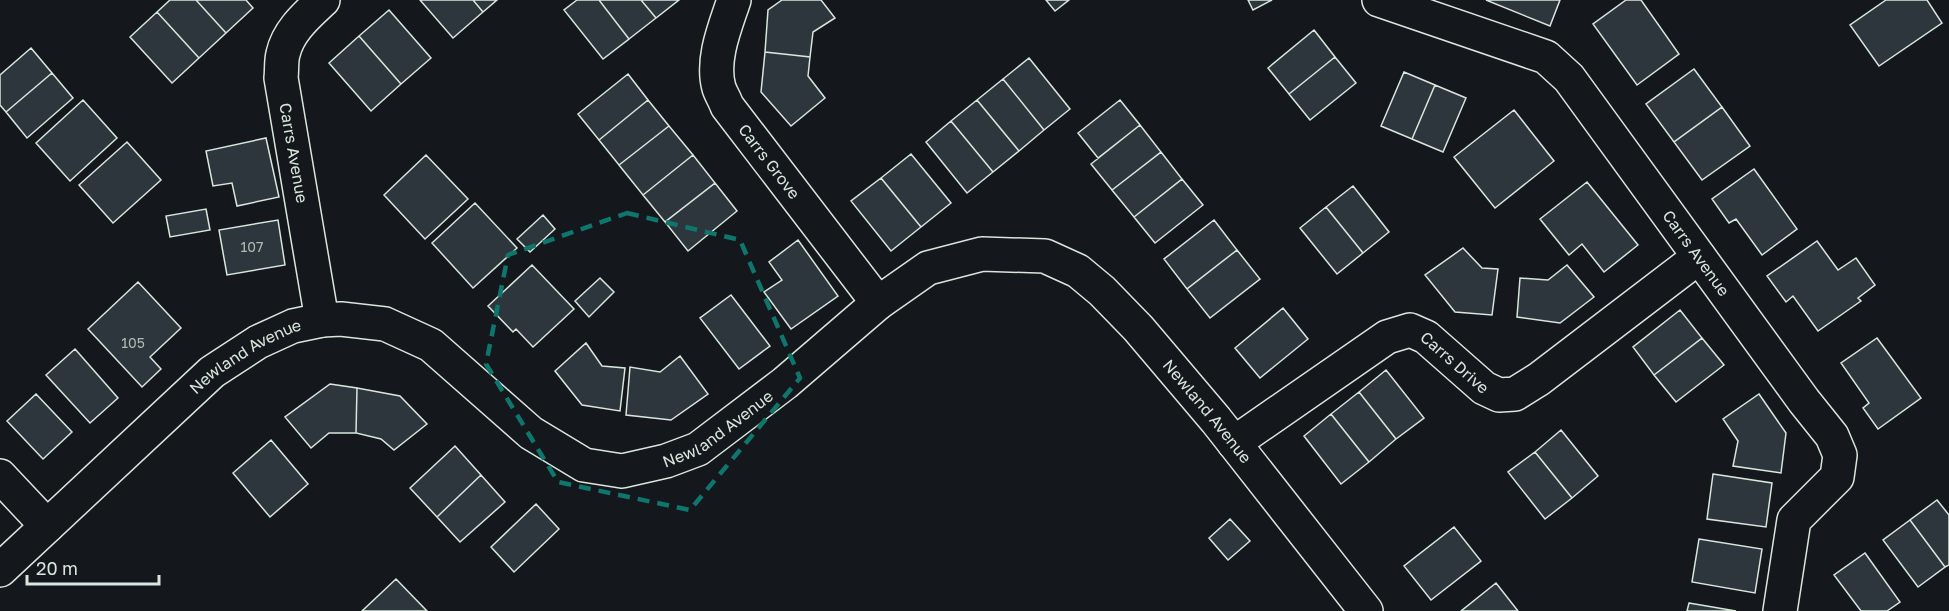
<svg xmlns="http://www.w3.org/2000/svg" width="1949" height="611" viewBox="0 0 1949 611" font-family="'Golos Text',sans-serif">
	<style>
		.building { fill: #2c363c; stroke: #d8e6dc; stroke-width: 1.5 }
		.lines { fill: none; stroke-linecap: round; stroke-linejoin: round }
		.minor-casing { stroke: #d8e6dc; stroke-width: 36 }
		.minor { stroke: #14181c; stroke-width: 33 }
		.marked { fill: none; stroke: #0f766e; stroke-width: 4.5; stroke-dasharray: 12 8; stroke-linejoin: round }
		.labels { text-anchor: middle; stroke-width: 4.5; stroke-linejoin: round; paint-order: stroke }
		.number-label { font-size: 14px; fill: #adbab4 }
		.street-label { font-size: 16px; fill: #d8e6dc; stroke: #14181c }
	</style>
	<rect width="100%" height="100%" fill="#14181c"/>
	<!-- building -->
	<path class="building" d="M170,0H196L226,33L199,58L157,12Z
		M196,0H246L253,8L226,33Z
		M420,0H473L483,12L453,38Z
		M473,0H497L483,12Z
		M577,0H599L629,39L603,59L564,10Z
		M599,0H641L656,18L629,39Z
		M641,0H679L656,18Z
		M782,0H821L835,18L813,32L810,57L765,52L768,10Z
		M1046,0H1069L1055,11Z
		M1248,0H1272L1253,10Z
		M1486,0H1560L1550,26Z
		M1626,0H1641L1679,54L1637,85L1593,24Z
		M1886,0H1927L1942,23L1879,66L1850,25Z
		M389,10L431,58L401,84L359,36Z
		M157,12L199,58L172,83L130,37Z
		M1314,30L1335,57L1289,94L1268,68Z
		M359,36L401,84L371,111L329,63Z
		M31,48L52,73L6,112L0,105V75Z
		M765,52L810,57L808,76L825,98L791,126L761,92Z
		M1335,57L1356,83L1310,120L1289,94Z
		M1029,58L1070,109L1044,130L1003,79Z
		M1694,69L1722,107L1674,142L1646,104Z
		M1404,72L1435,85L1412,139L1381,126Z
		M52,73L73,98L27,138L6,112Z
		M628,74L648,100L599,140L578,114Z
		M1003,79L1044,130L1019,151L977,100Z
		M1435,85L1466,98L1443,152L1412,139Z
		M83,100L117,138L70,181L36,143Z
		M648,100L669,126L619,165L599,140Z
		M977,100L1019,151L993,172L951,121Z
		M1120,100L1140,125L1098,158L1078,133Z
		M1722,107L1750,146L1702,180L1674,142Z
		M1514,110L1554,161L1495,208L1454,157Z
		M951,121L993,172L967,193L926,142Z
		M1140,125L1161,152L1112,190L1091,164Z
		M669,126L693,155L643,195L619,165Z
		M266,138L279,197L237,206L232,183L213,186L206,151Z
		M127,142L161,180L113,223L79,185Z
		M1161,152L1182,179L1134,217L1112,190Z
		M911,154L951,203L921,227L881,178Z
		M426,155L468,199L425,239L384,195Z
		M693,155L715,183L665,222L643,195Z
		M1754,169L1797,229L1762,255L1736,219L1729,223L1712,199Z
		M881,178L921,227L891,251L851,201Z
		M1182,179L1203,205L1155,243L1134,217Z
		M1587,182L1638,245L1604,272L1582,244L1569,255L1540,219Z
		M715,183L737,211L688,251L665,222Z
		M1353,186L1389,232L1363,253L1326,207Z
		M475,203L517,248L473,288L432,243Z
		M1326,207L1363,253L1337,274L1300,228Z
		M206,209L210,230L170,237L166,216Z
		M543,215L555,229L530,252L517,239Z
		M278,220L285,265L227,275L219,230Z
		M1214,220L1237,250L1187,289L1164,259Z
		M798,240L838,296L791,329L764,292L782,280L769,262Z
		M1817,241L1838,270L1856,258L1875,285L1858,298L1861,301L1818,331L1793,296L1786,302L1767,276Z
		M1463,248L1482,268L1498,269L1492,315L1455,312L1425,275Z
		M1237,250L1260,279L1210,318L1187,289Z
		M532,265L574,309L533,347L516,329L513,332L488,306Z
		M1567,265L1594,297L1560,323L1517,317L1520,278L1548,280Z
		M600,278L614,292L589,317L575,301Z
		M138,282L181,328L150,357L161,369L142,387L88,329Z
		M731,295L770,346L739,369L700,318Z
		M1283,308L1308,339L1260,378L1235,348Z
		M1680,310L1702,338L1654,375L1633,347Z
		M1702,338L1724,365L1676,402L1654,375Z
		M1877,338L1921,398L1878,429L1863,408L1869,403L1841,363Z
		M586,343L602,366L625,368L620,411L582,405L555,371Z
		M75,349L118,398L90,423L46,375Z
		M680,356L708,394L671,420L626,415L630,367L660,372Z
		M1386,370L1424,418L1396,439L1359,392Z
		M330,384L357,388L356,433H329L311,448L285,417Z
		M357,388L400,396L427,424L394,450L381,439L356,433Z
		M1359,392L1396,439L1369,462L1331,414Z
		M36,394L72,432L43,459L7,421Z
		M1759,394L1786,433L1781,473L1733,466L1738,441L1723,419Z
		M1331,414L1369,462L1341,484L1304,436Z
		M1561,430L1598,476L1572,498L1535,452Z
		M271,440L308,484L270,517L233,473Z
		M455,446L481,475L437,517L410,488Z
		M1535,452L1572,498L1545,519L1508,472Z
		M1713,474L1772,483L1766,527L1707,519Z
		M481,475L505,502L460,542L437,517Z
		M1937,500L1949,515V565L1945,567L1910,520Z
		M536,504L559,529L514,572L491,547Z
		M1230,519L1250,541L1228,560L1209,538Z
		M1910,520L1945,567L1918,587L1883,540Z
		M1454,527L1481,561L1431,600L1404,566Z
		M1699,539L1762,549L1755,593L1692,582Z
		M1865,553L1900,602L1887,611H1861L1834,575Z
		M396,579L427,611H362Z
		M1496,583L1518,611H1461Z
		M1689,603L1736,611H1687Z"/>
	<g class="lines">
		<!-- minor casing -->
		<g class="minor-casing">
			<g id="minor">
				<path id="s1" d="M734,0C725,27 711,60 719,88C721,94 725,100 727,106L878,303"/>
				<path id="s2" d="M1379,0L1546,57L1569,78L1804,401L1832,436L1840,455L1837,477L1794,520L1780,611"/>
				<path d="M322,320L281,78C282,70 281,61 283,54C288,31 307,15 323,0"/>
				<path id="s3" d="M1234,443L1387,337L1410,330L1426,337L1484,388L1499,395L1515,394L1539,379L1699,257"/>
				<path d="M0,476L47,526"/>
				<path id="s4" d="M0,570L212,372L258,342L293,326L322,320L341,319L385,324L431,345L531,433L584,465L622,471L666,461L698,449L785,383L878,303L928,268L982,254L1045,256L1078,271L1102,291L1138,328L1216,420L1366,611"/>
			</g>
		</g>
		<!-- minor -->
		<use href="#minor" class="minor"/>
	</g>
	<!-- marked area -->
	<path class="marked" d="M627,213L740,240L800,378L690,510L558,482L486,364L508,255Z"/>
	<g class="labels">
		<!-- number labels -->
		<g class="number-label">
			<text x="252" y="252">107</text>
			<text x="133" y="348">105</text>
		</g>
		<!-- street labels -->
		<g class="street-label">
			<text transform="translate(294 153) rotate(80)" y="6">Carrs Avenue</text>
			<text dy="6" stroke="none"><textPath href="#s1" startOffset="180">Carrs Grove</textPath></text>
			<text dy="6" stroke="none"><textPath href="#s2" startOffset="424">Carrs Avenue</textPath></text>
			<text dy="6" stroke="none"><textPath href="#s4" startOffset="327">Newland Avenue</textPath></text>
			<text dy="6" stroke="none"><textPath href="#s3" startOffset="266">Carrs Drive</textPath></text>
			<text dy="6" stroke="none"><textPath href="#s4" startOffset="1479">Newland Avenue</textPath></text>
			<text dy="6" stroke="none"><textPath href="#s4" startOffset="867">Newland Avenue</textPath></text>
		</g>
	</g>
	<!-- scale -->
	<path d="M27 575v9h132v-9" fill="none" stroke="#d8e6dc" stroke-width="3"/>
	<text x="36" y="575" font-size="18" fill="#d8e6dc" stroke="#14181c" stroke-width="4.5" paint-order="stroke">20 m</text>
</svg>
